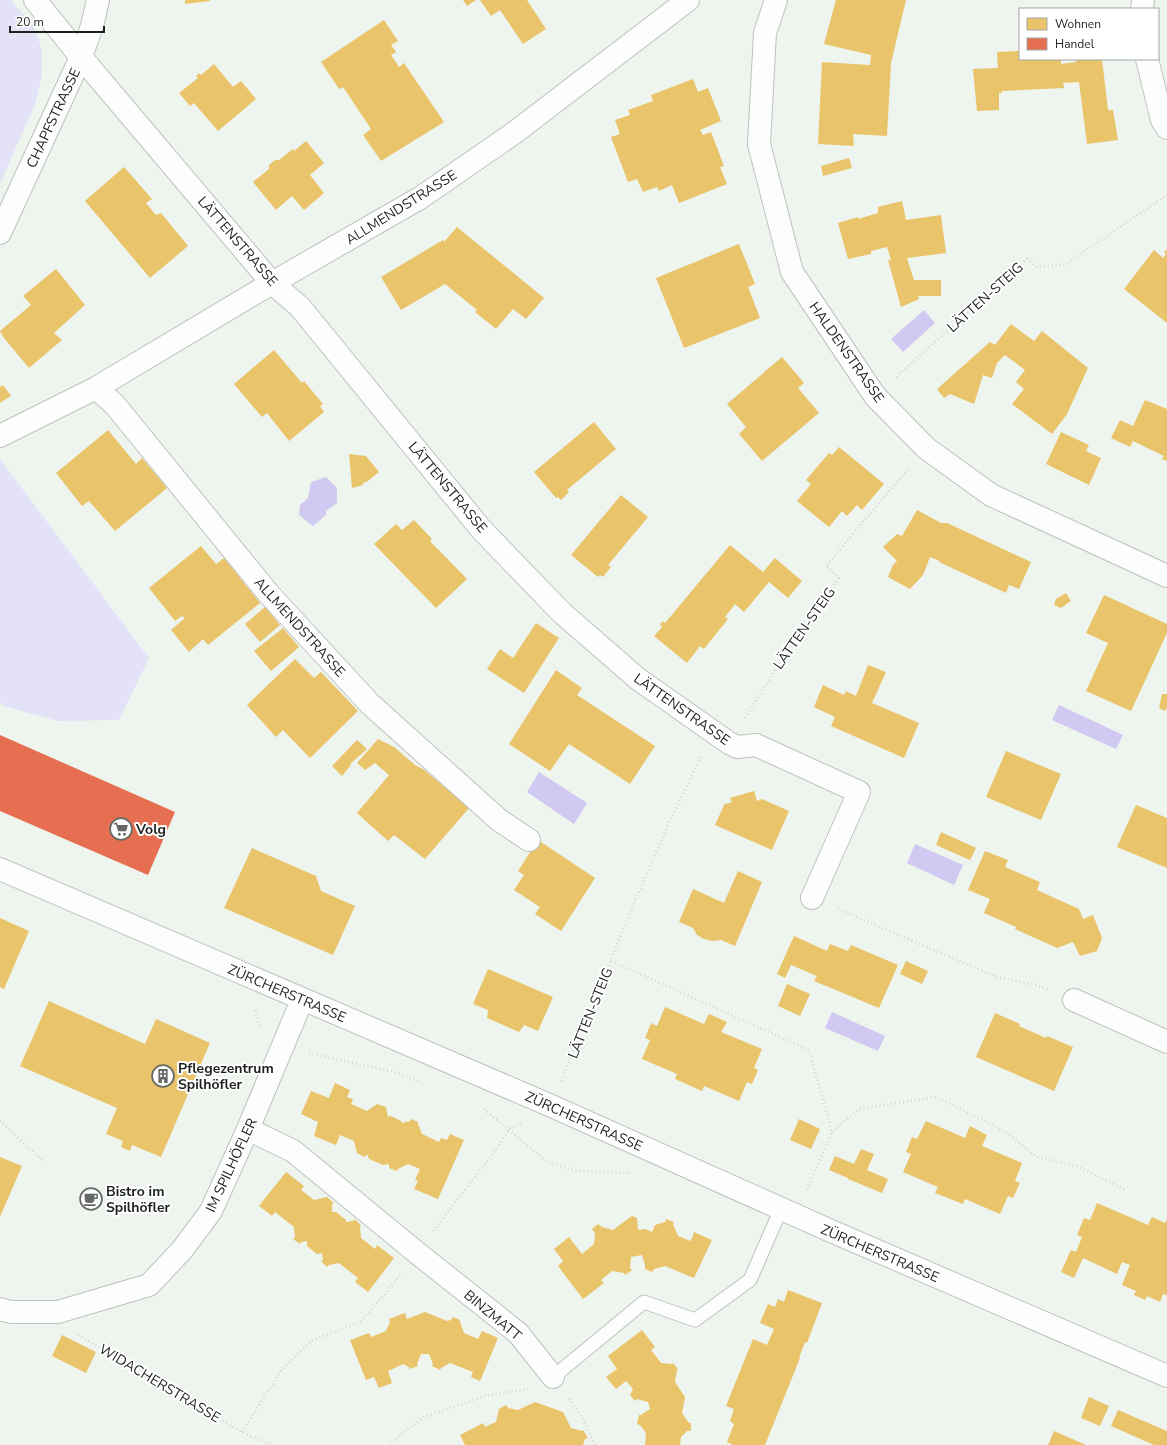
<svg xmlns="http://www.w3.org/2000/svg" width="1167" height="1445" viewBox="0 0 1167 1445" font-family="'Nunito Sans',sans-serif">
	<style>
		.green { fill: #e4e2f6 }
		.water { fill: #d1c9f2 }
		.homes { fill: #e9c46a }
		.shops { fill: #e76f51 }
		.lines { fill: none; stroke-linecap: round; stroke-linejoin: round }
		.lane-casing { stroke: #bec2be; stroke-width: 15 }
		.street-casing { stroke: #bec2be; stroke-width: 24 }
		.secondary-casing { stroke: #bec2be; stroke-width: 24 }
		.path { stroke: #d3d5d3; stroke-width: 2.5; stroke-dasharray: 1 3; stroke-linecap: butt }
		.lane { stroke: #fcfdfc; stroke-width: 13 }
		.street { stroke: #fcfdfc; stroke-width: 22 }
		.secondary { stroke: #fcfdfc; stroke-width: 22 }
		.labels { text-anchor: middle; stroke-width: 4; stroke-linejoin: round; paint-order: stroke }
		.street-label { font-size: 14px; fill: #1c201c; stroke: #fff }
		.poi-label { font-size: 14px; font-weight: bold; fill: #1c201c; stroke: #fff; text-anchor: start }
	</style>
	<rect width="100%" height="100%" fill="#eef4ee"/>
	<!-- green -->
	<path class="green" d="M0,0H11L34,27L42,50V76L35,104L0,184Z
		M0,459L149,658L119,720L58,721L3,706L0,702Z"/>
	<!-- water -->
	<path class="water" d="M924,310L935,323L903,352L891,339Z
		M326,477L337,488V503L326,511V515L313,526L299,515L300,505L308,498L311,482Z
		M1059,705L1123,735L1116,749L1052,720Z
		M539,772L587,803L574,824L527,792Z
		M915,844L963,865L954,885L907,863Z
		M832,1012L885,1036L878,1051L825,1028Z"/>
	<!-- homes -->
	<path class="homes" d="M185,0H210V1L185,4Z
		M463,0H476L467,6Z
		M480,0H527L546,29L523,44L500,10L491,16Z
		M836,0H906L891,63L887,136L853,134L854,146L818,144L822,62L870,65L871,55L824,44Z
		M384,20L398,41L391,45L396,52L391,55L399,67L404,63L444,122L381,161L363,135L371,129L343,87L339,89L321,62Z
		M1020,51V59H1061V64L1076,62V59H1102L1108,110H1113L1118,140L1087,144L1079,82L1063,83L1064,88L1002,91V93H999V110L977,111L973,69L998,68L997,52Z
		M214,64L233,87L241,81L256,99L218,131L194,103L190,106L179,93L198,78L196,76L199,73L201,75Z
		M693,79L698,92L708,88L721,121L700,130L703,135L711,132L724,166L720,167L727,184L679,203L672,185L659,191L657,187L643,192L637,179L628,182L611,137L620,134L615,120L630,115L628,110L653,101L651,95Z
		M306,141L324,163L310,175L324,193L304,210L292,196L276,210L253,182L269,169V165L275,160H279L293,149L294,151Z
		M849,158L852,168L823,176L821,166Z
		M124,167L152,199L146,203L156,215L161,213L188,246L150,278L85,201Z
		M902,201L906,220L941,215L946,253L907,258L914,280H941V296H918L919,299L901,307L888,260H891L887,247L871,251V254L848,259L838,223L858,217V219L878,213V207Z
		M457,227L544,298L526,319L513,309L496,329L475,312L477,310L445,284L401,310L381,277L443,240L444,242Z
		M739,244L755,284L748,287L760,318L684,348L656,278Z
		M1167,249V323L1124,289L1154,250L1163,258L1166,254L1164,252Z
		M56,269L85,305L54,333L62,340L29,368L4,338L0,331L31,305L23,296Z
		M1011,324L1034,341L1042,331L1088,368L1067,414L1052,434L1012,404L1024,389L1016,382L1025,370L1005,355L997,363L992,378L983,375L974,404L950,394L944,398L937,389L990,342L995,345Z
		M274,350L302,383L304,381L323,404L320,406L324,412L289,441L267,413L262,417L234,384Z
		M782,357L804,383L798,388L819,413L762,461L739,434L746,427L727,404Z
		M3,385L11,396L0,403V387Z
		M1145,400L1167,409V461L1162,459L1164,456L1133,441L1130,447L1111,438L1120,420L1133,426Z
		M594,422L616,449L567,490L569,492L561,500L558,497L556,498L534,472Z
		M108,430L136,464L142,458L167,488L115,531L89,501L82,506L56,473Z
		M1061,432L1089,445L1086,451L1101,458L1089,485L1046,464Z
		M839,447L884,484L862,510L857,505L847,516L842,511L829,527L797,501L811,484L806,480L829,453L832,455Z
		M349,454L366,456L379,472L368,481L363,483V485L352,488Z
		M621,495L648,517L608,565L611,567L603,577L600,575L598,577L571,555Z
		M917,510L941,523H947L1031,562L1019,589L1009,585L1006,593L939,562L940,561L930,557L923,575L910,589L888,577L893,565L897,561L883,547L897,534L902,536Z
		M414,520L432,539L430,541L467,579L436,608L374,544L396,524L402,530Z
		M730,545L763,572L775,558L802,581L788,598L769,582L744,612L735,604L725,617L728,619L704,649L700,646L687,663L654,636L662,627L660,624L663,621L665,623Z
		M201,546L216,564L224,558L260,603L208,645L203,639L189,652L171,630L185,618L182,616L175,621L149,588Z
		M1066,593L1071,601L1061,608L1054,605L1056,599Z
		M1104,595L1167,624V633L1131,711L1086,691L1108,643L1086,633Z
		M265,607L280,625L260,642L245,624Z
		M536,623L559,638L524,693L487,669L500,649L513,658Z
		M283,628L299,647L271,671L254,651Z
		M295,659L314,678L321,672L358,711L310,758L283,730L276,737L247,705Z
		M868,665L886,672L872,703L919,723L904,758L831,726L835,717L814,707L823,685L844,695L846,691L856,696Z
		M556,670L582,688L577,695L655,746L630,784L569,744L550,771L509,744Z
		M1162,694H1167V707L1165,711L1159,708Z
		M378,739L394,747L415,765L423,769L469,808L425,859L394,835L388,841L357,813L389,775L375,763L365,770L357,763Z
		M357,740L367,749L350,764L351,765L342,776L332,766Z
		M1006,751L1061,774L1041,820L986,797Z
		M754,791L757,801L762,799L789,811L772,850L715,825L725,803L727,804L732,802L730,798Z
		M1136,805L1167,818V868L1117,847Z
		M941,832L976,848L970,860L936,845Z
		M538,840L595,878L561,931L535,914L540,907L514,890L524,875L518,871Z
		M252,848L316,876L321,891L355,906L333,955L224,908Z
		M985,851L1008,860L1005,867L1040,882L1037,890L1079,909L1083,919L1093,915L1102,938L1097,951L1080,956L1073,942L1057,948L1015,929L1016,927L984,913L990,899L968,890Z
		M738,871L762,882L735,946L721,940L712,941L704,939L697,935L693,928L679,922L693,889L724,903Z
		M0,918L29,931L4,989L0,987Z
		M794,936L827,951L830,944L848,951L851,945L898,965L879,1008L814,981L817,976L791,965L785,978L777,974Z
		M906,961L928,971L922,984L900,974Z
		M488,969L553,997L538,1031L524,1025L519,1032L487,1018L488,1010L473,1004Z
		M787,984L810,994L800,1016L778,1006Z
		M49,1001L145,1044L156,1019L210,1043L161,1157L132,1145L130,1151L121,1147L123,1141L106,1134L117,1108L20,1066Z
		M665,1007L704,1024L709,1014L727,1022L721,1032L762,1049L754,1068L758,1070L752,1084L747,1082L739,1101L704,1086L702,1091L675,1079L677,1074L642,1059L650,1040L645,1038L651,1023L657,1026Z
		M995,1013L1020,1024L1019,1026L1046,1038L1047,1036L1073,1047L1054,1091L976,1057Z
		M335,1083L350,1090L347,1097L353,1099L351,1104L367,1111L377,1104L386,1107L388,1117L391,1116L401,1121L402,1123L410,1121L411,1119L418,1122V1124L422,1134L439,1142L441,1138L447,1140L450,1134L464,1140L438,1199L414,1189L418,1181L415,1180L420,1169L408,1164L398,1169L397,1171L389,1168V1164L383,1165L369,1159L367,1154L365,1157L357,1153L354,1141L340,1135L336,1145L314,1136L318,1122L301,1114L311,1091L329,1098Z
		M799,1119L820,1129L811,1149L790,1140Z
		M926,1121L965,1138L970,1126L987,1135L982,1146L1022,1163L1015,1181L1020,1183L1013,1198L1008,1196L1000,1214L965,1199L963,1204L935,1193L938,1187L903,1172L911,1154L906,1152L912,1137L917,1139Z
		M861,1149L874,1154L867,1170L888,1179L882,1193L848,1179V1178L829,1170L835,1156L854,1164Z
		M0,1157L22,1166L0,1217Z
		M286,1172L304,1186L301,1190L314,1200L327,1197L334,1203L332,1204V1212H336L346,1220V1222L353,1221L354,1219L361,1225L360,1226L361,1238L375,1249L377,1245L394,1258L368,1292L355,1282L358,1278L339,1263L329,1265L327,1267L321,1261L323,1260L322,1253L317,1254L307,1246V1241L301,1242L300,1244L293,1239L295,1237L294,1227L275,1212L272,1216L259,1206Z
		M1097,1203L1148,1225L1152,1217L1165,1223L1167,1219V1295L1163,1294L1160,1302L1147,1296L1145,1300L1134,1295L1136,1291L1122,1285L1130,1265L1122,1262L1117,1274L1083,1258L1074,1278L1061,1272L1071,1250L1076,1252L1082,1237L1077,1235L1084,1218L1090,1220Z
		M632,1216L637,1218L638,1230L645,1229L652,1232L655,1225L665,1222L666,1219L674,1222L673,1224L678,1236L691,1241L694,1232L712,1240L694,1278L665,1266L654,1269L652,1272L645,1269V1265L642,1255L631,1257L630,1268L632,1270L625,1275L624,1273L612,1271L601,1280L604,1283L583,1299L558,1266L563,1261L554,1249L569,1237L582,1254L594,1244L595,1233L592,1229L598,1224L602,1227L613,1230Z
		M788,1290L822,1303L807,1343L805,1342L799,1358H800L765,1445H733L727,1442L734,1424L730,1421L734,1409L726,1406L753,1339L767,1345L774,1329L760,1323L768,1304L775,1307L778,1299L784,1302Z
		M425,1312L447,1321L451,1320L453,1317L460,1320V1322L464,1333L478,1339L482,1331L498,1338L480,1381L471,1377L473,1372L450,1363L441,1368L440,1370L432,1366L433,1364L429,1354H421L417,1364L418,1366L409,1369V1367L403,1364L388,1371L392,1383L379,1388L374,1377L366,1380L350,1340L369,1333L371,1337L386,1331L390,1322L389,1319L405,1313L407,1319Z
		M642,1330L655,1347L651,1350L661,1363L672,1364L673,1363L678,1369L677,1370L675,1382L685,1397L682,1413L689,1423H691V1431H687L681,1437L680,1445H645L646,1433L640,1425L637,1424L639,1415H641L650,1409L648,1402L637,1399L635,1401L630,1395L633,1389L626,1381L616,1389L606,1377L617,1369L608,1356Z
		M62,1335L96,1352L86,1373L52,1356Z
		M1089,1397L1109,1406L1100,1426L1081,1418Z
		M535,1402L563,1412L571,1428L582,1431L583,1430L588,1438L585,1439L583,1445H465L460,1435L483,1423L485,1427L496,1422L499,1409L506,1405L508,1408L518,1410Z
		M1118,1410L1167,1431V1445H1154L1111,1426Z
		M1054,1431L1086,1445H1048Z"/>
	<!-- shops -->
	<path class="shops" d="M0,735L175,812L148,875L0,811Z"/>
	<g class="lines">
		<!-- lane casing -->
		<g class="lane-casing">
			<path id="lane" d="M553,1377L644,1302L695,1320L750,1280L781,1209"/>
		</g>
		<!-- street casing -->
		<g class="street-casing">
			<path id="street" d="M35,0L81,57L272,283L300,307L481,529L562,613L638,679L729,743L737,747L756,745L859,792L812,898
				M776,0L765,33L759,144L792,272L875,396L926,448L991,495L1167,576
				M1142,9L1143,0
				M1147,59L1162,120L1167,128
				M0,233L81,57L92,26L98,0
				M96,388L115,405L268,593L370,704L499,820L529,840
				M0,436L96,388L272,283L420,198L514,133L688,0
				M1074,1000L1167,1042
				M248,1129L293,1151L416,1252L518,1333L553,1377
				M0,1309L11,1312H58L149,1285L182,1250L211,1211L248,1129L302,1000"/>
		</g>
		<!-- secondary casing -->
		<g class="secondary-casing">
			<path id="secondary" d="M0,869L547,1104L831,1231L1167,1376"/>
		</g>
		<!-- path -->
		<path class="path" d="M896,377L1027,259L1037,267L1066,264L1167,195
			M745,718L804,623L839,578L826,566L908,469
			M838,909L997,977L1036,985L1049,990
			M611,961L809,1050L832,1132L807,1190
			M255,1010L260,1028
			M309,1053L398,1073L422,1083
			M561,1081L632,908L667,827L701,757
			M484,1109L546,1161L576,1171L631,1173
			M0,1121L44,1162
			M832,1132L859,1109L936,1097L1006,1132L1037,1157L1079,1167L1126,1190
			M433,1231L495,1151L509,1129L521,1123
			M78,1335L242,1432L271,1445
			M569,1399L582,1417L595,1445
			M242,1432L282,1369L313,1340L360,1322L384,1295L400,1275
			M390,1445L391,1442L424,1417L485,1396L528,1389"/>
		<!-- lane -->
		<use href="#lane" class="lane"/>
		<!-- street -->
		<use href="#street" class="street"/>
		<!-- secondary -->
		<use href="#secondary" class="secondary"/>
	</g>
	<!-- icons -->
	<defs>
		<g id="supermarket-ring" transform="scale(1.15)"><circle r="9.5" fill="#fff" stroke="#666a66" stroke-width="1.5"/><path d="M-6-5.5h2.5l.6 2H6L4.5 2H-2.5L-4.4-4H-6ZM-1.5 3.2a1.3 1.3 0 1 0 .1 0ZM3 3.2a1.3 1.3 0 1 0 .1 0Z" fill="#666a66"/></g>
		<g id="building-ring" transform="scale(1.15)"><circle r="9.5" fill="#fff" stroke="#666a66" stroke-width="1.5"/><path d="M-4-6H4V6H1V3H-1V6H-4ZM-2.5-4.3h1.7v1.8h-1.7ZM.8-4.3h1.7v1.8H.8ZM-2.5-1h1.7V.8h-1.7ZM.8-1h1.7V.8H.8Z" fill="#666a66"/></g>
		<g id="cafe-ring" transform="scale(1.15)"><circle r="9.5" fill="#fff" stroke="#666a66" stroke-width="1.5"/><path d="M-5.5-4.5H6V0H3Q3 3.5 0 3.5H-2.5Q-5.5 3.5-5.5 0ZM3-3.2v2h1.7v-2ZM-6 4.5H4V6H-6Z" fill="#666a66"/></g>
	</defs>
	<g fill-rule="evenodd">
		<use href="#supermarket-ring" x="121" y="829"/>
		<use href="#building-ring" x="163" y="1076"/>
		<use href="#cafe-ring" x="91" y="1199"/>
	</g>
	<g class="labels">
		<!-- street labels -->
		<g class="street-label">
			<text transform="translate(53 118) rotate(-65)" y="5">CHAPFSTRASSE</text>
			<text transform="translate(401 207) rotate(-32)" y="5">ALLMENDSTRASSE</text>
			<text transform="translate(238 241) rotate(49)" y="5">LÄTTENSTRASSE</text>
			<text transform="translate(985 297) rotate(-42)" y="5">LÄTTEN-STEIG</text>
			<text transform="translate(847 352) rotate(55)" y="5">HALDENSTRASSE</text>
			<text transform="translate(448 487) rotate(50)" y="5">LÄTTENSTRASSE</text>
			<text transform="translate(300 627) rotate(48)" y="5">ALLMENDSTRASSE</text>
			<text transform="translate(804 628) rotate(-55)" y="5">LÄTTEN-STEIG</text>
			<text transform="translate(682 709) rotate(35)" y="5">LÄTTENSTRASSE</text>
			<text transform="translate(287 993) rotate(23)" y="5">ZÜRCHERSTRASSE</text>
			<text transform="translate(590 1013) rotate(-68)" y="5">LÄTTEN-STEIG</text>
			<text transform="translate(584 1121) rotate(24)" y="5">ZÜRCHERSTRASSE</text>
			<text transform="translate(231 1165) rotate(-65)" y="5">IM SPILHÖFLER</text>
			<text transform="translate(880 1253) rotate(23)" y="5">ZÜRCHERSTRASSE</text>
			<text transform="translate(493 1315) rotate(40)" y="5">BINZMATT</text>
			<text transform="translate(160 1383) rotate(31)" y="5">WIDACHERSTRASSE</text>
		</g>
		<!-- poi labels -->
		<g class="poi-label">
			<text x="136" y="834">Volg</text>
			<text x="178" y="1073">Pflegezentrum<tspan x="178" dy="16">Spilhöfler</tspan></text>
			<text x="106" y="1196">Bistro im<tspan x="106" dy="16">Spilhöfler</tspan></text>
		</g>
	</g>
	<!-- legend -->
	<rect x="1019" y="8" width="140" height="52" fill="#ffffff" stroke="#a4a6a4"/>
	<rect x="1027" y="18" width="20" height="12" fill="#e9c46a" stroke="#a4a6a4"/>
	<text x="1055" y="28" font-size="12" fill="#1c201c">Wohnen</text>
	<rect x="1027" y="38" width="20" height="12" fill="#e76f51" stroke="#a4a6a4"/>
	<text x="1055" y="48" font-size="12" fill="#1c201c">Handel</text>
	<!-- scale -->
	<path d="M10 26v6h94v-6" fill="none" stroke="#1c201c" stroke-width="2"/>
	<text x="16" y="26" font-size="12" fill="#1c201c" stroke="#ffffff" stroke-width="3" paint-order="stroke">20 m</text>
</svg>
